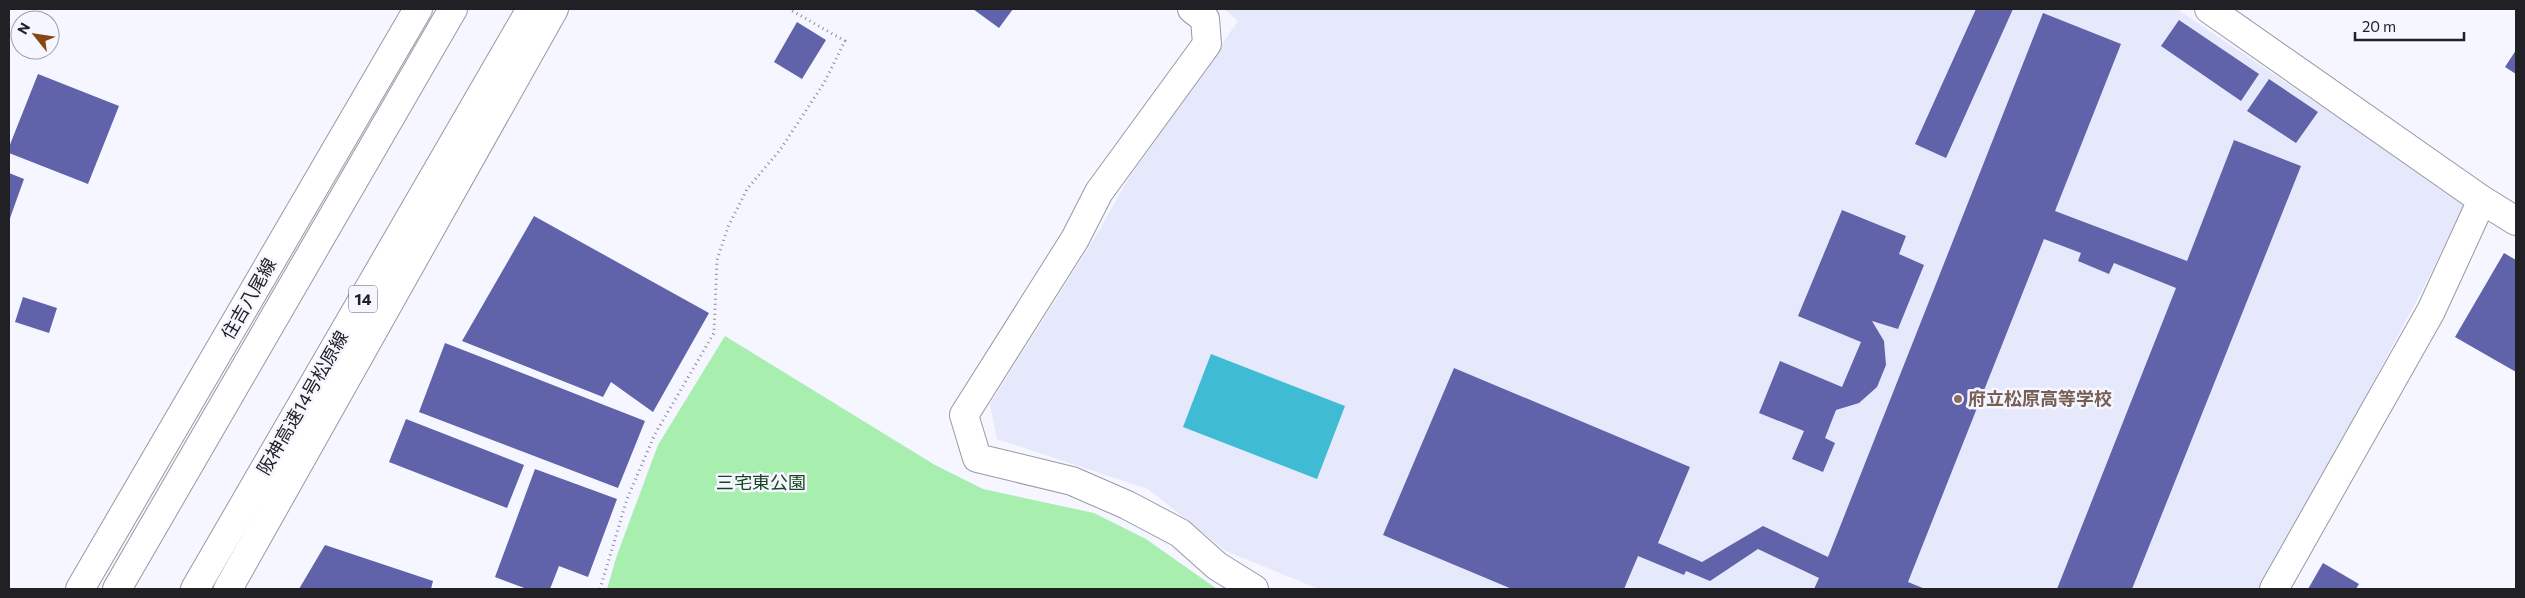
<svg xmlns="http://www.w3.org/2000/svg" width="2525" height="598" viewBox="0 0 2525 598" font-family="Commissioner,'Noto Sans JP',sans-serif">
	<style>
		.built { fill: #e6e8fb }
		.green { fill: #a8eeaf }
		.water { fill: #3fbbd4 }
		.building { fill: #6062aa }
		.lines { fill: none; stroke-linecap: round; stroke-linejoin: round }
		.minor-casing { stroke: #9899a3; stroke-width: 30 }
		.secondary-casing { stroke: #9899a3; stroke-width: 30 }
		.motorway-casing { stroke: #9899a3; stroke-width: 30 }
		.path { stroke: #8b8c92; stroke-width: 3; stroke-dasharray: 1 4; stroke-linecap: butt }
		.minor { stroke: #fff; stroke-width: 28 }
		.secondary { stroke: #fff; stroke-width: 28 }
		.motorway { stroke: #fff; stroke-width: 28 }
		.education-dot { fill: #8d6e63; stroke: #f5f6ff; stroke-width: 2 }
		.labels { text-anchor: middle; stroke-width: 5; stroke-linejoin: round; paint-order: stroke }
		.shield { fill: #f5f6ff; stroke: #616166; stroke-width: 1 }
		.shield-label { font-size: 16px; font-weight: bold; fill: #212125 }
		.street-label { font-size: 18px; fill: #212125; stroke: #f5f6ff }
		.education-label { font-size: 18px; font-weight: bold; fill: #785e54; stroke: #f5f6ff; text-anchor: start }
		.park-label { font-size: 18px; fill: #16471f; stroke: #f5f6ff }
	</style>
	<rect width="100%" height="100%" fill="#f5f6ff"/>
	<!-- built -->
	<path class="built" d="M1224,9H2177L2465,203L2428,279L2335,454L2258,589H1319L1226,551L1148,489L997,439L990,404L1096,236L1128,179L1238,21Z"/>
	<!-- green -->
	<path class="green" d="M725,336L935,465L983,489L1094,513L1146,539L1217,589H607L617,555L658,445Z"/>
	<!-- water -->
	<path class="water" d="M1211,354L1345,406L1317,479L1183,427Z"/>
	<!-- building -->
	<path class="building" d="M973,9H1013L999,28Z
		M1976,9H2013L1946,158L1915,144Z
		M2043,13L2121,44L2055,211L2187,261L2234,140L2301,166L2132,589H2057L2176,288L2114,263L2109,274L2078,261L2081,253L2044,239L1908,582L1925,589H1814L1819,578L1758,549L1710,581L1686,571L1684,575L1638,556L1624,589H1512L1383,535L1454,368L1690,467L1658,543L1702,562L1763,526L1828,557Z
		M2179,20L2259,74L2241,101L2161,46Z
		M797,22L826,40L802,79L774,62Z
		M2516,50V74L2505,67Z
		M38,74L119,106L88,184L9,153V147Z
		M2269,79L2318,112L2296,143L2247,111Z
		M9,173L24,179L9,221Z
		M1842,210L1906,236L1899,254L1924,265L1898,329L1872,321L1884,341L1886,365L1877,387L1859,403L1836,410L1825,438L1835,443L1823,472L1792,459L1804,431L1759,413L1780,361L1842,387L1861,342L1798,316Z
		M534,216L709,313L653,412L611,382L603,397L462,341Z
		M2504,253L2516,260V372L2455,337Z
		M23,297L57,308L49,333L15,322Z
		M445,343L645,421L618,488L419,412Z
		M406,419L524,465L507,508L389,462Z
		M535,469L617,499L588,577L559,566L550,589H527L495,577Z
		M325,545L433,581L431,589H299Z
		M2323,563L2359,584L2356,589H2308Z"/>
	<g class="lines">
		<!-- minor casing -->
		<g class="minor-casing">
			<path id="minor" d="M1192,9L1205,19L1207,44L1099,192L1075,239L964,415L977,458L1072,481L1127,505L1180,533L1217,566L1254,589
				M2209,9L2482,200L2516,221
				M2274,589L2431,311L2482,200"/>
		</g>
		<!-- secondary casing -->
		<g class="secondary-casing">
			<path id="secondary" d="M80,589L418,9
				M228,589L554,9"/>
		</g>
		<!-- motorway casing -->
		<g class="motorway-casing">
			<path id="motorway" d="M117,589L453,9
				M195,589L531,9"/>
		</g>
		<!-- path -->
		<path class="path" d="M600,589L627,499L655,434L714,333L717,260L728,227L747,189L780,150L824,83L845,41L789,9"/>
		<!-- minor -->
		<use href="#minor" class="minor"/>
		<!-- secondary -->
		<use href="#secondary" class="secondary"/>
		<!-- motorway -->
		<use href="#motorway" class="motorway"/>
	</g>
	<!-- markers -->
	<circle class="education-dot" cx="1958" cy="399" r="5"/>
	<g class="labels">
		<!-- shield labels -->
		<rect class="shield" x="349" y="285.5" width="28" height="27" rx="4"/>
		<g class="shield-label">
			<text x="363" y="305">14</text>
		</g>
		<!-- street labels -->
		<g class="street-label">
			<text transform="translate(249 299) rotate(-60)" y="6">住吉八尾線</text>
			<text transform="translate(303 403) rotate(-60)" y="6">阪神高速14号松原線</text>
		</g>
		<!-- education labels -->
		<g class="education-label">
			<text x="1968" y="405">府立松原高等学校</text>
		</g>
		<!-- park labels -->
		<g class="park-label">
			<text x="761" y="489">三宅東公園</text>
		</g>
	</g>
	<!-- border -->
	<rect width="2525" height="598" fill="none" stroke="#212125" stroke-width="20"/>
	<!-- north arrow -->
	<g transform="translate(35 35) rotate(300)"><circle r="24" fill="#f5f6ff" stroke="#a0a1a8"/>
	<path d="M0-4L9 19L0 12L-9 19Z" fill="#884712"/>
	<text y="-8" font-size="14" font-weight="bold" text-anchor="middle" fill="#212125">N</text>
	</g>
	<!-- scale -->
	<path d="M2355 32v8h109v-8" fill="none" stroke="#212125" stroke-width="2.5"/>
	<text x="2362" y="32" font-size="15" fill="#212125" stroke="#f5f6ff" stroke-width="4" paint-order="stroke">20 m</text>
</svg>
